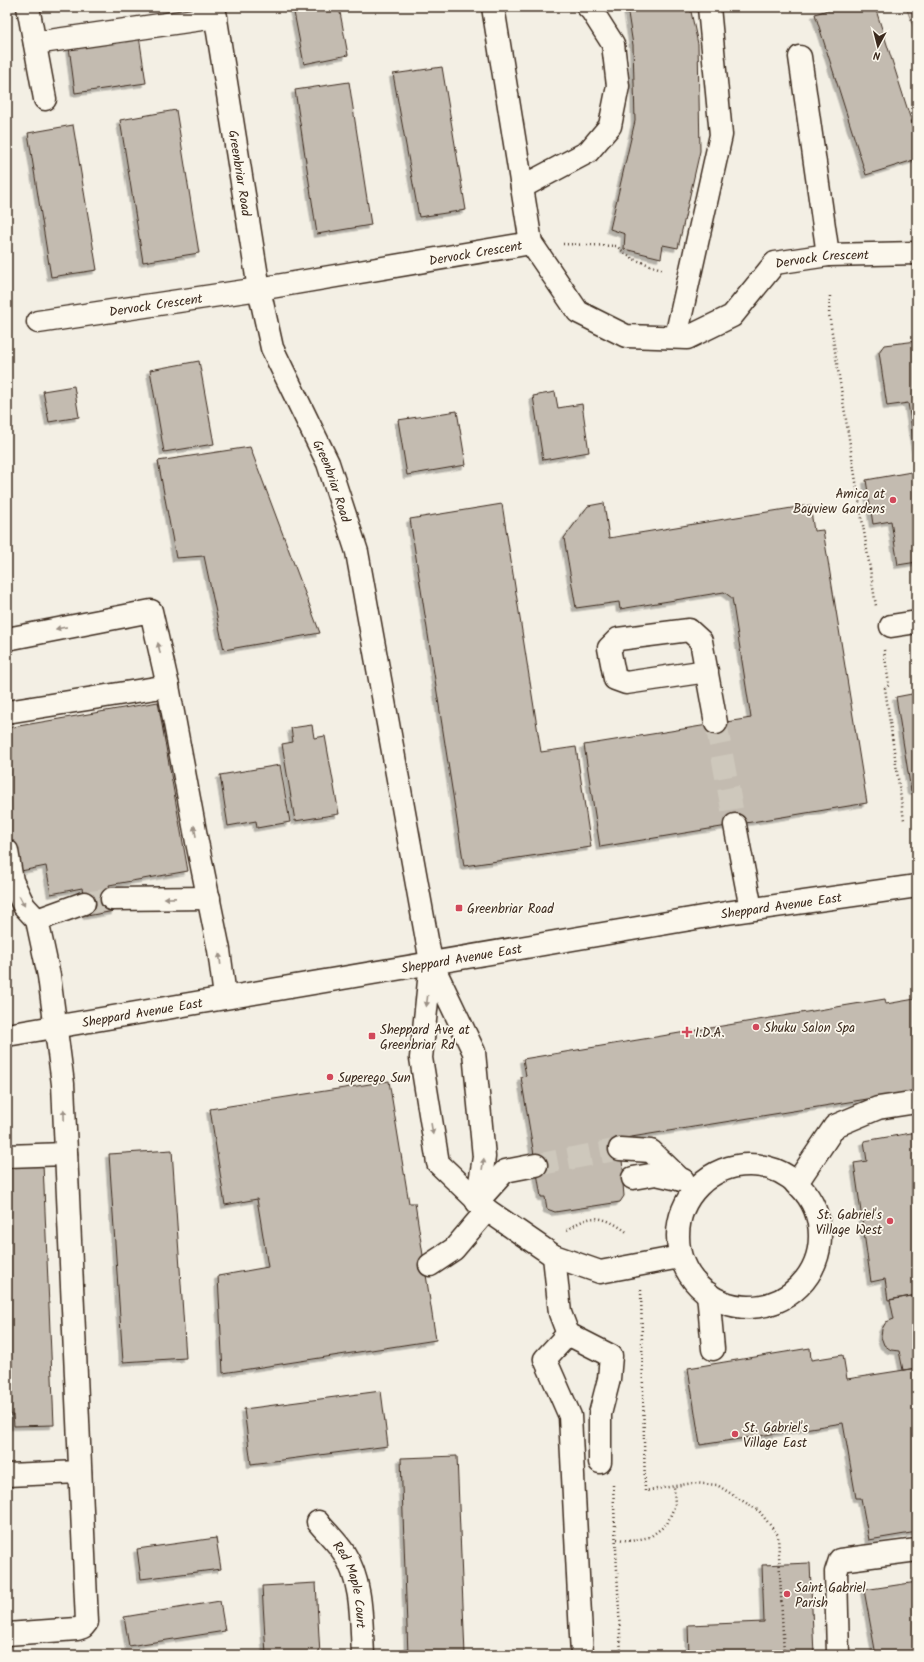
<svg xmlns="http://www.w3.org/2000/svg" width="924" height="1662" viewBox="0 0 924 1662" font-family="Kalam,sans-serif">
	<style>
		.green { fill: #d8d1c6; stroke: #8a7e72 }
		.building { fill: #c3bbb0; stroke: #3b2a1e; filter: url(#shadow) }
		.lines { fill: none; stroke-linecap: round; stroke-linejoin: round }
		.minor-tunnel { stroke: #cec8bc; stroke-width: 22; stroke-dasharray: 22 11; stroke-linecap: butt }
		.minor-casing { stroke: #3b2a1e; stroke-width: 25 }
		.major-casing { stroke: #3b2a1e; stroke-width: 25 }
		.path { stroke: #3b2a1e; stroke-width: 2.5; stroke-dasharray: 1 3; stroke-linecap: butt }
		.minor { stroke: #fbf7ec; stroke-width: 22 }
		.major { stroke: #fbf7ec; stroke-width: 22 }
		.oneway { fill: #9b9085 }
		.poi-dot { fill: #d1495b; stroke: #fbf7ec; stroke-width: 1.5 }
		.labels { text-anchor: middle; stroke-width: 3.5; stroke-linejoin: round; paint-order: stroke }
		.street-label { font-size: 13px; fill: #3b2a1e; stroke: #fbf7ec }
		.poi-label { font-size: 13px; fill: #3b2a1e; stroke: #fbf7ec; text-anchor: start }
	</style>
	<defs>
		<filter id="shadow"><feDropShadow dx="-3.5" dy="3.5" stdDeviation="0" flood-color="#0004"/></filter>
	</defs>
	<rect width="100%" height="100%" fill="#f3efe4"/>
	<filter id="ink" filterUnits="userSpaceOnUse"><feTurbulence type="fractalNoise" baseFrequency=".025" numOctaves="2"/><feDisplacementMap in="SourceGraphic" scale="8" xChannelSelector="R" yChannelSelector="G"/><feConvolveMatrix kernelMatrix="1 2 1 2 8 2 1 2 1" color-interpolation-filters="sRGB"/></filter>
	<g filter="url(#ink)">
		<!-- green -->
		<path class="green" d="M906,7H917V37Z"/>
		<!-- building -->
		<path class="building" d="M293,7H339L348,55L304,64Z
			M627,7H690L698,44L700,151L678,248L663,245L661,258L624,249L625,234L610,229L635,121L633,45Z
			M837,7H875L917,139V159L866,175L815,14Z
			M138,29L146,83L75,93L68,39Z
			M442,67L466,210L419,217L393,74Z
			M349,82L371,225L317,234L295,90Z
			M176,110L199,253L143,262L120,120Z
			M73,125L97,270L51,277L28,133Z
			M917,341V460L908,403L887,406L879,352L884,345Z
			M199,361L214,444L164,452L150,370Z
			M74,386L79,417L49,422L43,391Z
			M555,392L558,408L582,404L589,452L543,460L533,396Z
			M457,411L466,465L407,475L398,420Z
			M250,447L320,633L224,650L204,556L176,558L158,461Z
			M917,471V562L898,565L891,521L873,524L866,480Z
			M604,503L609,538L810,505L814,531L823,530L867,803L600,847L584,745L751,718L732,598L724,592L620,609L619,602L576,608L564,538L588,506Z
			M502,504L541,752L576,747L591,847L464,866L410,519Z
			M917,693V790L911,791L896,697Z
			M158,702L188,871L109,885L114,911L87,916L82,888L51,894L46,866L16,872L7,821V728Z
			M312,725L314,738L325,736L339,814L295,821L282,744L293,742L291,728Z
			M280,765L290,822L257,828L256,821L228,826L220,775Z
			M885,999L886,1004L915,999L917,1000V1091L619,1139L625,1183L623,1184L624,1196L620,1202L555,1212L547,1209L545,1197H541L521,1077L526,1076L523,1059Z
			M389,1081L409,1203H415L436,1340L223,1373L218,1276L268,1267L257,1199L225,1205L210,1109Z
			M917,1132V1295L888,1300L885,1279L871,1282L854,1163L867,1161L864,1141Z
			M172,1150L186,1358L123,1362L109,1154Z
			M43,1164L54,1425L14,1426L13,1415H7V1165Z
			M917,1295V1368L903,1370L899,1351L891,1350L884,1345L881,1337L882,1329L886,1322L894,1319L890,1300Z
			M810,1348L811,1360L843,1355L847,1379L917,1368V1532L869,1540L861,1498H856L843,1423L700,1445L688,1368Z
			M381,1391L388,1446L251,1464L244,1409Z
			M457,1456L465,1655H408L401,1458Z
			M216,1538L221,1569L141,1579L137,1549Z
			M810,1563L814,1655H689L688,1625L764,1622L762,1565Z
			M917,1582V1653L907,1655H876L864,1590Z
			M316,1583L320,1655H266L262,1586Z
			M220,1601L225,1631L129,1646L124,1617Z"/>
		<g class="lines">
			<!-- minor-tunnel -->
			<path class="minor-tunnel" d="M716,723L735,825
				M84,903L112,899
				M536,1165L620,1149"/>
			<!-- minor casing -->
			<g class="minor-casing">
				<g id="minor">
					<path d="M28,7L45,99"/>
					<path id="s1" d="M214,7L259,289L272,348L328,463L357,552L431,962L474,1052L484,1157L477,1202"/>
					<path id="s2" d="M493,7L531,243L578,312L626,336L687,338L732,316L775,263L828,255L917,253"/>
					<path d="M35,43L216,17"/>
					<path d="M800,57L828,255"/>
					<path d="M522,187L588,152L610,126L618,86L613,44L592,11L588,7"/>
					<path id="s3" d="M38,322L259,289L531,243"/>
					<path d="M676,337L721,135L709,7"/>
					<path d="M891,626L917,622"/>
					<path d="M7,639L151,611L168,686L197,842L219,950L225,997"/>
					<path d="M707,671L626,683L615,679L609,648L618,639L689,630L701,641L716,723"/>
					<path d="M7,712L168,686"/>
					<path d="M735,825L751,909"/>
					<path d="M7,851L12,881L24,906L37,920L49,976L63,1084L87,1622L83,1627L77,1629L7,1634"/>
					<path d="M112,899L209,898"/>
					<path d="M37,920L84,903"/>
					<path d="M431,962L421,1058L438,1163L487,1210L554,1256L600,1272L680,1257"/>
					<path d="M620,1149L651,1151L681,1180"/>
					<path d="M7,1156L66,1154"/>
					<circle cx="749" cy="1236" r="71"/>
					<path d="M633,1178L656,1174L683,1180"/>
					<path d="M796,1184L835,1126L878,1108L917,1102"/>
					<path d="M477,1202L505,1171L536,1165"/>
					<path d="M554,1256L560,1313L568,1334"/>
					<path d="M430,1265L454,1249L487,1210"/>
					<path d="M708,1293L713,1349"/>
					<path d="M7,1475L80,1472"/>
					<path id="s4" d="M318,1522C326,1532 337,1542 344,1553C363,1583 361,1621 363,1655"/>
					<path d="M582,1655L570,1416L545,1359L568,1334L611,1356L609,1379L600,1414V1462"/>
					<path d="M838,1655L836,1572L840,1560L917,1550"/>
				</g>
			</g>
			<!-- major casing -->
			<g class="major-casing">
				<g id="major">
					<path id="s5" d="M7,1035L726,913L917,886"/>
				</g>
			</g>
			<!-- path -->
			<path class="path" d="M563,244L616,246L633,259L664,270
				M830,296L829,314L876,606
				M884,650L889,685L885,688L904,820
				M567,1230C572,1227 577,1223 583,1221C599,1213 616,1224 628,1233
				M641,1290L645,1491L693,1483L717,1485L759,1511L778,1535L784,1655
				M613,1485L621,1655
				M617,1539L631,1541L650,1537L667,1524L675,1505L674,1486"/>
			<!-- minor -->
			<use href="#minor" class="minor"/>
			<!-- major -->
			<use href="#major" class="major"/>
		</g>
		<!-- one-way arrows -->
		<defs><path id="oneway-solid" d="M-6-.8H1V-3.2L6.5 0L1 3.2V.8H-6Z"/></defs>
		<g class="oneway">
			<use href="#oneway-solid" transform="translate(61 628) rotate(169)"/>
			<use href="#oneway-solid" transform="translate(159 648) rotate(-102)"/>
			<use href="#oneway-solid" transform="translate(195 831) rotate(-100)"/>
			<use href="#oneway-solid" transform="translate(170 898) rotate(179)"/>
			<use href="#oneway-solid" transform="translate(22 901) rotate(62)"/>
			<use href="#oneway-solid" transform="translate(220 959) rotate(-97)"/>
			<use href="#oneway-solid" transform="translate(427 1001) rotate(97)"/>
			<use href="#oneway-solid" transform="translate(64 1115) rotate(-92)"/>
			<use href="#oneway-solid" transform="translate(432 1129) rotate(81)"/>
			<use href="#oneway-solid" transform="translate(483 1164) rotate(-81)"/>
		</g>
	</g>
	<!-- markers -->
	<g class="poi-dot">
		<circle cx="893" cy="500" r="4"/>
		<rect x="455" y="904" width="8" height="8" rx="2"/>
		<circle cx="756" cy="1027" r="4"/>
		<path d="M685 1026h4v4h4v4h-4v4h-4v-4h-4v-4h4z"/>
		<rect x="368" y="1032" width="8" height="8" rx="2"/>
		<circle cx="330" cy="1077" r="4"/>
		<circle cx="890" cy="1221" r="4"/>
		<circle cx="735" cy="1434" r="4"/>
		<circle cx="787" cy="1594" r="4"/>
	</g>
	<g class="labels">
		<!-- street labels -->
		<g class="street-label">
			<text dy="5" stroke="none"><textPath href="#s1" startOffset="168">Greenbriar Road</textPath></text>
			<text dy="5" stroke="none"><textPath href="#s3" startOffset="443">Dervock Crescent</textPath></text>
			<text dy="5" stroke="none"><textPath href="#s2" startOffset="603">Dervock Crescent</textPath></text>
			<text dy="5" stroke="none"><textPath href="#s3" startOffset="119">Dervock Crescent</textPath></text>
			<text dy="5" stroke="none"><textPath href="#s1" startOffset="492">Greenbriar Road</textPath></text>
			<text dy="5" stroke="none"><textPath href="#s5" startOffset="785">Sheppard Avenue East</textPath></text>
			<text dy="5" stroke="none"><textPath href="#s5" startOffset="461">Sheppard Avenue East</textPath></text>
			<text dy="5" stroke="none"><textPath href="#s5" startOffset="137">Sheppard Avenue East</textPath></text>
			<text dy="5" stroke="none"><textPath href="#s4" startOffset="73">Red Maple Court</textPath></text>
		</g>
		<!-- poi labels -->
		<g class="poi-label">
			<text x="885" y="498" text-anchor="end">Amica at<tspan x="885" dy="15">Bayview Gardens</tspan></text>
			<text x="467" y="913">Greenbriar Road</text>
			<text x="764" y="1032">Shuku Salon Spa</text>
			<text x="380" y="1034">Sheppard Ave at<tspan x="380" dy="15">Greenbriar Rd</tspan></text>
			<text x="695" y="1037">I.D.A.</text>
			<text x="338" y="1082">Superego Sun</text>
			<text x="882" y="1219" text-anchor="end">St. Gabriel's<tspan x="882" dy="15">Village West</tspan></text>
			<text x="743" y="1432">St. Gabriel's<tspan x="743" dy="15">Village East</tspan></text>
			<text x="795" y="1592">Saint Gabriel<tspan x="795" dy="15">Parish</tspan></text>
		</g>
	</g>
	<!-- margin -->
	<rect width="924" height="1662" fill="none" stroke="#fbf7ec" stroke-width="24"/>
	<rect x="12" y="12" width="900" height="1638" fill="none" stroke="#3b2a1e" stroke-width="1.5" filter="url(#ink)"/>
	<!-- north arrow -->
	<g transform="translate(878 46) rotate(187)" stroke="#fbf7ec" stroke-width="3" paint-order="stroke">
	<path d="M0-3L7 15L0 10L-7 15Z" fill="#3b2a1e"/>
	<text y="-6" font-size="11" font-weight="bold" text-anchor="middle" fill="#3b2a1e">N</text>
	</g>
</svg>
